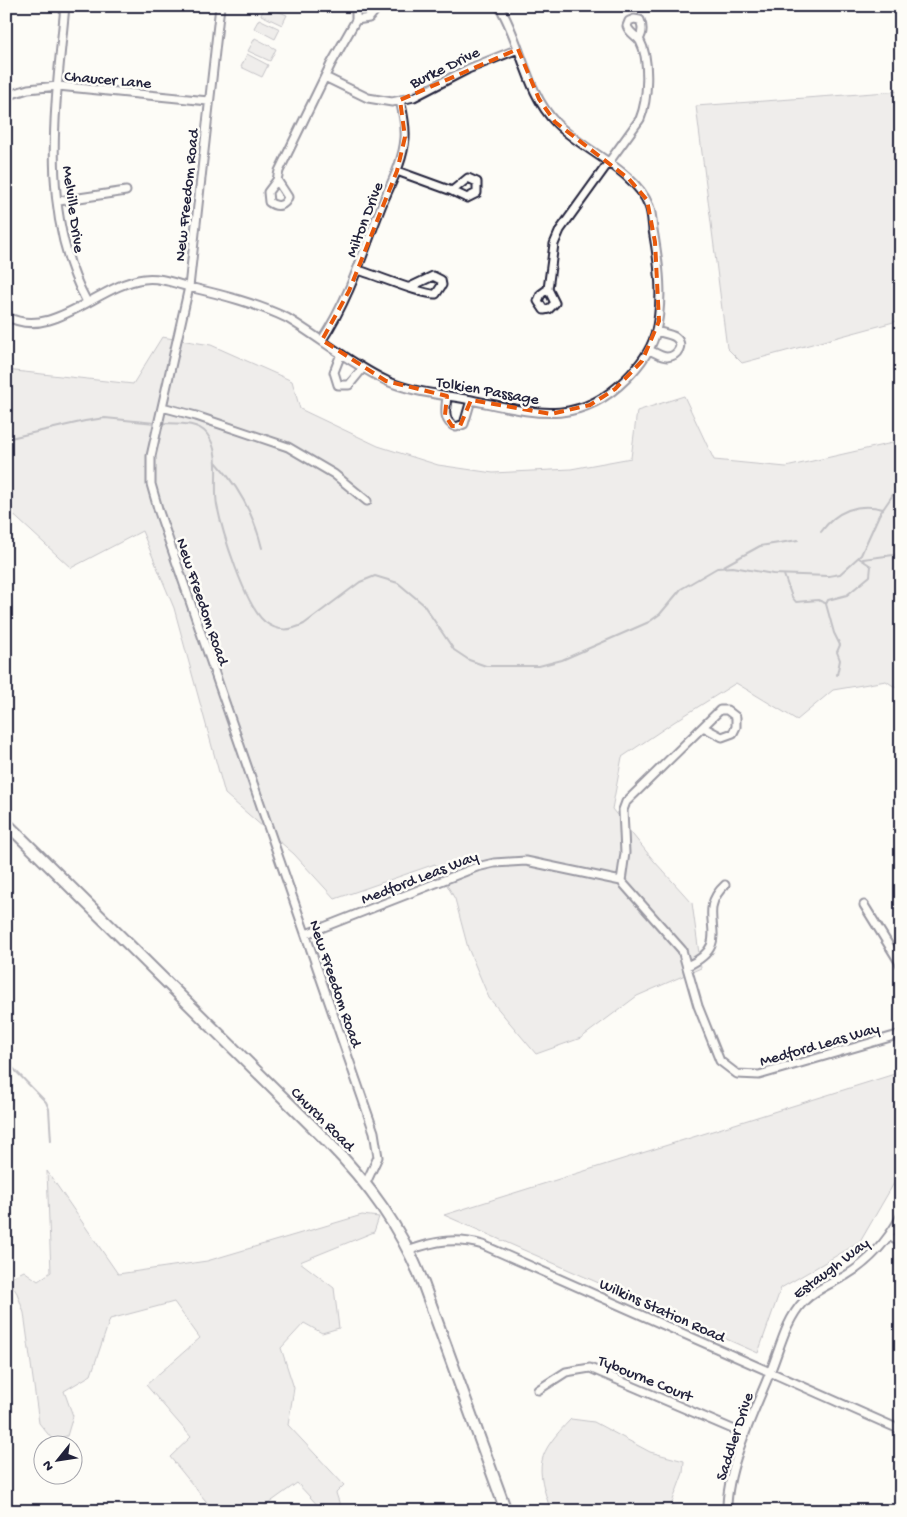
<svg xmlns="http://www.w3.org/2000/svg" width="907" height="1517" viewBox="0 0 907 1517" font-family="'Gochi Hand',sans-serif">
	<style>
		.green { fill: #dddcdb; stroke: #807f8b }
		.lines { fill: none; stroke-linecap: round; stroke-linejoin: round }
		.stream { stroke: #787885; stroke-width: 2 }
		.minor-casing { stroke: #22223b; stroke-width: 11 }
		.secondary-casing { stroke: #22223b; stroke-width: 14 }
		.minor { stroke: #fdfcf7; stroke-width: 7 }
		.secondary { stroke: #fdfcf7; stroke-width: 10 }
		.marked { fill: none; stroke: #e8590c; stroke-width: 4; stroke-dasharray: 10 6; stroke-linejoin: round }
		.labels { text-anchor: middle; stroke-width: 5; stroke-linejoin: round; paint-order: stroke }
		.street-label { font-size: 16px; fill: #22223b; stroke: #fdfcf7 }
	</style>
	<rect width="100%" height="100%" fill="#fdfcf7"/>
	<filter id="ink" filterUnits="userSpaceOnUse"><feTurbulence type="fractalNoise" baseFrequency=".02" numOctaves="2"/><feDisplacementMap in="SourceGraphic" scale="10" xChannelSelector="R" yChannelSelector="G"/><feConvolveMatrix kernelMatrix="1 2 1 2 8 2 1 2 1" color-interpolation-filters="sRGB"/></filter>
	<g filter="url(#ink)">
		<!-- green -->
		<path class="green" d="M265,6L287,15L282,25L261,15Z
			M259,19L280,29L275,39L254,28Z
			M255,38L276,49L270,61L248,51Z
			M247,54L268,65L262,77L241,67Z
			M901,91V320L742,363L727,348L696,106Z
			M162,337L211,345L292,381L300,409L378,446L438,465L493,473L571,469L631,458L637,411L684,396L714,460L786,467L901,441V691L886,681L833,690L797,720L736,683L674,722L622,757L612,809L654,861L692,903L701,968L637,996L581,1038L536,1054L489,998L468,948L455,899L435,864L335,899L294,854L225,794L174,608L142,531L71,568L6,508V370L133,384Z
			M901,1072V1171L860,1242L781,1288L758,1353L444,1215Z
			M47,1171L118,1274L207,1261L362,1215L379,1217L374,1232L300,1262L334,1288L339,1328L322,1333L304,1323L281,1348L294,1388L288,1425L344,1485L336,1493L342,1511H323L297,1483L258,1511H214L170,1457L191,1437L146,1385L200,1338L174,1302L110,1319L91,1375L64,1391L73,1416L67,1436L52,1439L39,1423L24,1313L17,1293L8,1279L24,1271L38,1281L51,1272Z
			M571,1419L594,1422L650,1452L684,1461L683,1473L669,1511H551C535,1465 536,1455 571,1419Z"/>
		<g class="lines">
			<!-- stream -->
			<path class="stream" d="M160,423C175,424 197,421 207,434C222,453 213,483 217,505C222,531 245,606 265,622C278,632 290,631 304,624L360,582L375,576L398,583L423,604L454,650L469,660L486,666H539L562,660L649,622L660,614L681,589L717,568L733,567L773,574L829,576L840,574L861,555L879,515L901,483
				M6,439L85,421L105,418L155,423
				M216,462C239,487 254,515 262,548
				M896,489L901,492
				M821,532C836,511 858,502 883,509
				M863,559L901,554
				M722,567L760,546L798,540
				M784,575L792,597L796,602L818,600L825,603
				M826,604L828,600L847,595L870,576L871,566L859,558
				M826,604L834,633L840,645L837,652L840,660L837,675
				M6,1061L46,1102L49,1109L51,1141"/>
			<!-- minor casing -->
			<g class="minor-casing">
				<path id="minor" d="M65,6C56,104 38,212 87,302
					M220,6L189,287L151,456V484L159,512L374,1132L378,1157L366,1183
					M356,20L369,18L374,12V6
					M325,77L368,98L392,102L414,97L468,69L518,49
					M6,96L28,89L58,86L208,101
					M397,171L452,191L468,178L477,182V193L467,198L452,191
					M277,180L288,197C285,206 277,208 269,202L268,192L277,180L279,171L331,64L356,20V6
					M59,201L126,191
					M358,270C373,274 425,296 436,294L442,285L441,280L433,276L410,287
					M548,289L555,303L549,309L544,310L538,301L541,294L548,289L554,244L560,230L640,119C648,100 650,59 640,41C636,35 629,33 627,26L629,21L634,19L640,20C643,27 643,33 639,39
					M6,316C52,342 99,284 144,279C160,277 174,283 189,287C223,295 255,303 287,318C320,338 351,364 387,381C412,392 439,394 466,399C528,411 575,430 626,379C639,366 650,352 655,335C664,301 659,264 653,230C652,222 652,213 649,206C635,170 582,150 556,123C525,91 522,43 499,6
					M322,340C349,299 363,253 381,207C390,185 403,163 405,138C406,125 403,113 400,100
					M649,350C654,352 661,357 667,357C678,356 685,344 675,337C670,334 662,333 656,331
					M341,354L334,372L338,385H349L363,368
					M447,396C446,407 442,422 456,427L464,424L471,400
					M162,407L196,416L288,447L334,474L367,501
					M621,881L625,853L623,810L626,802L720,710H727L736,717V727L733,733L722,737L703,727
					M864,905L901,965
					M306,934L477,867L494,863L526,861L621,881L682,950L698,1006L720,1061L737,1074L759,1075L901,1034
					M687,966C739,942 691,916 725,885
					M889,1236L901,1243
					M410,1250C435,1241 456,1237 483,1245L901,1430
					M538,1390L566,1372L590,1368L744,1434
					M727,1511C726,1468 755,1410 771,1370C780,1348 786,1320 803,1302C815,1290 830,1284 845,1276C869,1262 888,1240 901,1216"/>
			</g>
			<!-- secondary casing -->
			<g class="secondary-casing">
				<path id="secondary" d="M6,823L328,1142C369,1184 401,1228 423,1283L506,1511"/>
			</g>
			<!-- minor -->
			<use href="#minor" class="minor"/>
			<!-- secondary -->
			<use href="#secondary" class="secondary"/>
		</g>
	</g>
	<!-- marked area -->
	<path d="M0 0H907V1517H0ZM518,49L539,99L555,122L629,179L647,200L655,242L659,321L642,361L615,389L590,405L551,414L471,400L460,426H452L445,415L447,396L386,381L322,340L349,291L397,171L405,137L400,100Z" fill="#fdfcf7" fill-opacity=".55" fill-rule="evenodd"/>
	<path class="marked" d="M518,49L539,99L555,122L629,179L647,200L655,242L659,321L642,361L615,389L590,405L551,414L471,400L460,426H452L445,415L447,396L386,381L322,340L349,291L397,171L405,137L400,100Z"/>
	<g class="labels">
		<!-- street labels -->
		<g class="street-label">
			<text transform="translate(444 66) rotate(-26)" y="6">Burke Drive</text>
			<text transform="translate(108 78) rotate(5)" y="6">Chaucer Lane</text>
			<text transform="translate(185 195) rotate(-84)" y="6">New Freedom Road</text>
			<text transform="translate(75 209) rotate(82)" y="6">Melville Drive</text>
			<text transform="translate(363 219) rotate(-69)" y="6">Milton Drive</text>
			<text transform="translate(488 389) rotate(10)" y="6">Tolkien Passage</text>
			<text transform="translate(204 601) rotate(71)" y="6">New Freedom Road</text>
			<text transform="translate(419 876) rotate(-21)" y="6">Medford Leas Way</text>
			<text transform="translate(337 983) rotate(71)" y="6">New Freedom Road</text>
			<text transform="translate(819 1043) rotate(-16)" y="6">Medford Leas Way</text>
			<text transform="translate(324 1118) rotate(45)" y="6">Church Road</text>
			<text transform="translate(830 1267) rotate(-37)" y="6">Estaugh Way</text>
			<text transform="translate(663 1309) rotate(24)" y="6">Wilkins Station Road</text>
			<text transform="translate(646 1377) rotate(22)" y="6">Tybourne Court</text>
			<text transform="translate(733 1436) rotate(-72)" y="6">Saddler Drive</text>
		</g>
	</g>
	<!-- margin -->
	<rect width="907" height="1517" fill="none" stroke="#fdfcf7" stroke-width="25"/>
	<rect x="12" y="12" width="882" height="1492" fill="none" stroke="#22223b" stroke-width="2" filter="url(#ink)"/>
	<!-- north arrow -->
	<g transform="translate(58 1460) rotate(240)"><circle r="24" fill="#fdfcf7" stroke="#a5a5ac"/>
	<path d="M0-4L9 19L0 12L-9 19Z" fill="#22223b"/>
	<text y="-8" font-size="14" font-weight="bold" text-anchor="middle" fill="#22223b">N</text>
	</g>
</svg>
